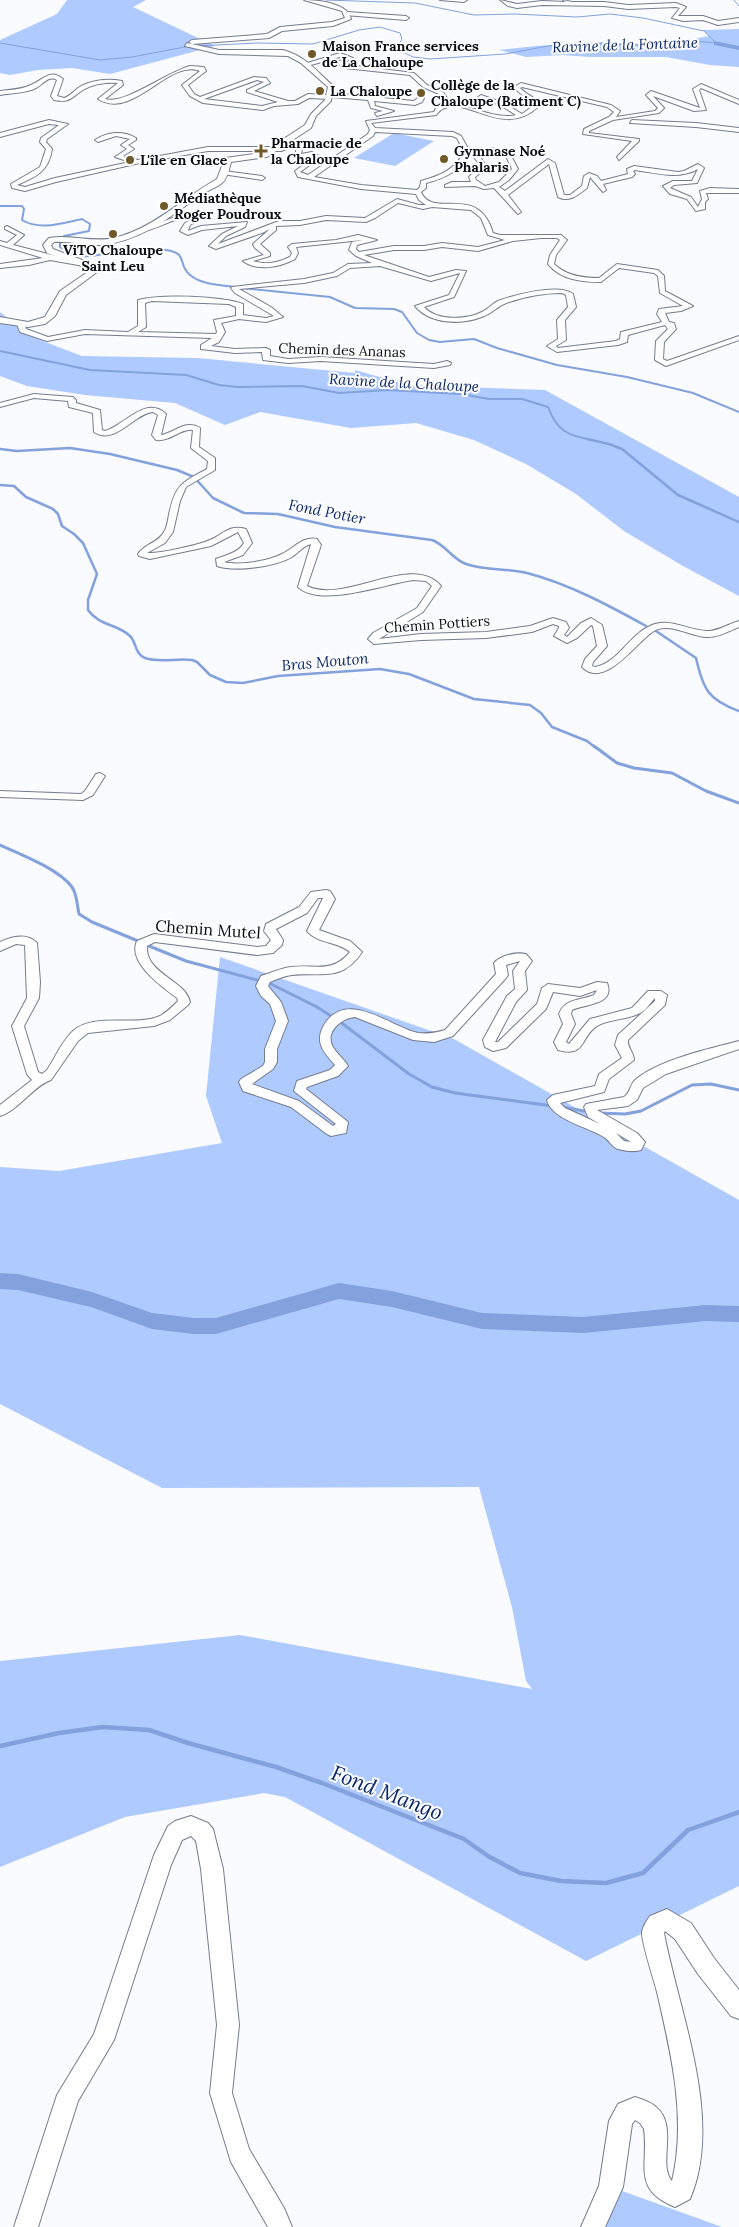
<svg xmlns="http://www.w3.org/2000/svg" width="739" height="2227" viewBox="0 0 739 2227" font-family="Lora,serif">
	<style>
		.green { fill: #aecaff }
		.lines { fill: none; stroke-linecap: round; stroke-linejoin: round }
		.stream-far4 { stroke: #83a1dc; stroke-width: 1 }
		.stream-far3 { stroke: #83a1dc; stroke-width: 2 }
		.stream-far2 { stroke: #83a1dc; stroke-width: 2.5 }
		.stream-far1 { stroke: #83a1dc; stroke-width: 3 }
		.stream { stroke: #83a1dc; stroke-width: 4.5 }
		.river { fill: #83a1dc; fill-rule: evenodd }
		.minor-casing { stroke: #747c8d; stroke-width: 2 }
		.major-casing { stroke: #747c8d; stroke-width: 2 }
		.minor { fill: #fff; fill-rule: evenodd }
		.major { fill: #fff; fill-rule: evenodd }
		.poi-dot { fill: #705829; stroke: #fff; stroke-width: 2 }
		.labels { text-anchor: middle; stroke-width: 4; stroke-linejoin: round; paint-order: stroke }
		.far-poi-label { font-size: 14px; font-weight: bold; fill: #0a0d13; stroke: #fff; text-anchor: start }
		.far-street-label { font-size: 14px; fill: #0a0d13; stroke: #fff }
		.far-water-label { font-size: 15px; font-style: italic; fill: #0a266a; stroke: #fff }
		.street-label { font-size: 16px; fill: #0a0d13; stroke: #fff }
		.near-water-label { font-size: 21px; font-style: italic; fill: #0a266a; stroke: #fff }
	</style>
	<rect width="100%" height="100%" fill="#f9fbff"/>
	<!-- green -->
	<path class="green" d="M67,0H146L133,7L215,46L110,74L72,68L38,70L10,75L0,73V40L57,14Z
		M739,29V67L710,65L666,57H590L562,55L526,57L499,50L536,46L601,42L662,45L709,36L703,30Z
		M394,133L434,141L395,166L354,158Z
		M0,312L27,335L82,356L197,358L355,373V370L408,385L545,390L739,497V596L683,566L624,531L576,494L526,464L474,440L416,423L351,428L260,412L225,425L175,403L85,395L27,386L0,376Z
		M220,957L454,1039L739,1200V1886L586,1961L285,1797L264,1793L125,1817L0,1867V1661L240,1635L532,1689L526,1681L512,1607L479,1487L162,1488L0,1404V1167L59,1171L222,1143L206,1096Z
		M611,2187L722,2227H593Z"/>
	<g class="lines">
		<!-- stream-far4 -->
		<path class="stream-far4" d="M326,0L415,3L474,15L515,14L577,17L610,14L643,18L704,31L714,41
			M734,0L739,6
			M0,43L100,60L132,57L190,46
			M196,46L257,43L313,44L359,30L380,27L400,33L402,39L398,46L399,50L413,57L430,59L505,54L548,46L579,43L637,45L693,41L717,43"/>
		<!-- stream-far3 -->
		<path class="stream-far3" d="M0,206H22L24,209L22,220C40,231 62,223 82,219L90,224L89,231L64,236
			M60,242V247C87,265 100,252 127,249C140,248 153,249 166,250C189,253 177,265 190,275C202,285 221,285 235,287
			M241,288L330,297L355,308L394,309L402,312L417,333L429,340L440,342L474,339L497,348L557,365L627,377L693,393L739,412
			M0,351L90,370L186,375L219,385L238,387L302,386L339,393L388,390L461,394L489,399H522L548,407C557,431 568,436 593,440"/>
		<!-- stream-far2 -->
		<path class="stream-far2" d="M587,439L609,444L622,449L678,495L739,522
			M0,449L17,451L70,448L110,454L177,470L194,477L213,498L244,513L278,514L335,527L432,540C446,545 452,559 466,564C485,571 507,568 527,573C569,584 608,605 646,626
			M0,485L14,486L26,497L53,509L58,514L62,526L74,534L83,543L97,574L88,600V610C99,626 118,624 130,636C137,643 134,653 145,658C159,663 177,658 192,660L197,662L210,675L226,682L243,683L278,676L380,669L409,674L474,699L530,705L541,713L552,727L587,741L596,748
			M656,631L696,658C703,689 708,700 739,711"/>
		<!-- stream-far1 -->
		<path class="stream-far1" d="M594,746L617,763L634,768L672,773L706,791L739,803
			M0,845C20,854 59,869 72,887C77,894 77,905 79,914L92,922L138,941
			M149,946L186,961L257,980
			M269,983L317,1007L334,1018
			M339,1021L409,1074L432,1087L455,1093L553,1106
			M561,1107L590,1112
			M598,1113L625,1114L641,1111L692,1085L711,1084L739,1090"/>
		<!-- stream -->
		<path class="stream" d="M0,1746L59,1733L103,1727L149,1730L188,1743L276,1767L322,1783L464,1839L488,1856L520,1873L561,1881L606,1883L643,1873L688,1830L739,1812"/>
		<!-- river -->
		<path class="river" d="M714,41L739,46V50L714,45Z
			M0,1273L18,1274L92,1292L152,1313L194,1318H216L339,1283L392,1291L482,1313L583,1317L706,1305L739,1306V1322L706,1321L583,1333L482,1329L392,1307L339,1299L216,1334H194L152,1329L91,1307L18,1290L0,1289Z"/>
		<!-- minor casing -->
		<g class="minor-casing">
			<path id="minor" d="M440,0H467L464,2Z
				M500,0L517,4L542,1L566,2L563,0L572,2H604L628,5L676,3L686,7L678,16H703L718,21L739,18V22L718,25L703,20L683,21L672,18L680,8L676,7L628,9L604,6L542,5L517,8L508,6Z
				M347,12L406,16L409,18L406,20L345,15Z
				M340,53L353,58L343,63L348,65L414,73L427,85L443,92L451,104C472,105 495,120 516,115L500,105L478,97L481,95L504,103L522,114L533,106C530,97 519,95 514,87L521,83L611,105L620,111L616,117L655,111L658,108L646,95L651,91L700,108L693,89L701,84L739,100V104L701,88L699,90L706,110L694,111L653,96L664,108L659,113L613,120L589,131V133L639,139V141L619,160L617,157L632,141L583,134L584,129L609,117L614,112L607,107L522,87L520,88C526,95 536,96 539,106C502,141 466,93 441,110C439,111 438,113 436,115L371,123L375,128L453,132L461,136L470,152C460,171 446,178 426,183V188L421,192C433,220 478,182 493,233L500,235H561L567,240L556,255L554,264C566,276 583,278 599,278L617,264L658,270L664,276L665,291L693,306L681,311L665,313L669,322L674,323L676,329L664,342L663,359L667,361L739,336V340L666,366L655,360L656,341L668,329L665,325L628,335L627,342L618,345L557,352L547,346L558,339L557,320L568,307L566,295L562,293C543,293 522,297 504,304C497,307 492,313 484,316C463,325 431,325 415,306L449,295L460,273L431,281L380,266L350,268L337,276L304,283L239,289L271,307L283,317L266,322L239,319L221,323L225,332L219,342L211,346L235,349L266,348L270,350V356L288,359L321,357L434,364L447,361L451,363L450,365L434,368L321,361L288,363L263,360L262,352L235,353L201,349V345L212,338L85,334L47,341L20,332L17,324L21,322H24L26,329L48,337L85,330L128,332L138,326V300C161,294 221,296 243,304V315L266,318L274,316L235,293L231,288L232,287L304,279L333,273L348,264L372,263L356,256L349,250L352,242L362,240L296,247L298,253L295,259C280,267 257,272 243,261L264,255L255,248L253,244L270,229L262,233L216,249L209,246L222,234L238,226L202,230L188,235L180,231L185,223L197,216C179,214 162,228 144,231L141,229L190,212H199L205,216L190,225L188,231L201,226L247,222L245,227L226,236L218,244L279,221H300L326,216L365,218L397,199L419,205H426L419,200L416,194L361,189L298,177L295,171L314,157L295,158L297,145L281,151H208L144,162L56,182L25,191L12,188L11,184L40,167L46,149L40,142L41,138L59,125L49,124L0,137V133L49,120L68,124L47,139L46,142L52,149C49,171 36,177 17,185L25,187L55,178L130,162L115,157L127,149L121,145L130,139L116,136L98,142L95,140C107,132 123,130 136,138V140L128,145L134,149L123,156L138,160L208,147H280L296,141L303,144L301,154L312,152L321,157L300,172L308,175L368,134L370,130L366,121L434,112L436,108L446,105L439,94L423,87L410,75L345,68L336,63L345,58L340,57L307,66L304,64ZM375,132L452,136L457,138L464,152C455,170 439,176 421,181L420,187L417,190L361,185L314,177L373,136ZM398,203L423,209L432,207L471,210L481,218L488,235L505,240L478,247L442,243L424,246H394L359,252L356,249L357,245L377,240L358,235L336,240L292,244L288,247L292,253L290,257C278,263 265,265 253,261L270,256V253L260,244L276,230V226L300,225L326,220L366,222L375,218ZM541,238H557L560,240L550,255L548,264C561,280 582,282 601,282L619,268L654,273L658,276L660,293L683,306L659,309L657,314L662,322L621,332L620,339L616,341L558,348L556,346L566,340L565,320L576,307L573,294C559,283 514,295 498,301C492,304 488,309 482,312C466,320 436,321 424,307L454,297L466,271L456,270L429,277L364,255L394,250H424L442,247L478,251L513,241ZM152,301L229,304L236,307V316L214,320L217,332L216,334L138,332L146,327L145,303Z
				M190,66L204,67L206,71L188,85L194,94L200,97L254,77L266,78L270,83L254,91L288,101H295L308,94L327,95L330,93L414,101L419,97L424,98L422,102L415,105L374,101L375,106L394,111L377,116L375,113L383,111L371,108L368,100L332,97L329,99L309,98L298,104L274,106L263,110L203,103L190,96L182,85L200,71C169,58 133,121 98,99L118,83C106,82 93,84 83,90C70,98 71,103 54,100L51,96L57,80C48,75 44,84 36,88C26,93 11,93 0,95V91C10,90 23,89 31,85C43,80 50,68 63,79L57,96L64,98C70,96 73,92 78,88C90,80 107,78 122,81L123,85L105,99C125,105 167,72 190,66ZM257,80L264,82L247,90V92L278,102L262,106L204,99Z
				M632,120L696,123L739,128V132L696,127L630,123Z
				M490,148L509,152L518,169L509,180L499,187L505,191L548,159L555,163L564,195H570L582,186L584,176L589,173L597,176L601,181L628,174L627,169L634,166L678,172L684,171L698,164L704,168L697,183L674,185L670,188L691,197L698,207L702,199L700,191L710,188L739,189V193H706L708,199L705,202V209L696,211L687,199L670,194L663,186L673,181H692L698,169C678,180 656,173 635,170L633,171L635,174L632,177L603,184L606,190L603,192L590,177L587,188C578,195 569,203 558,197L549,164L508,195L521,212L518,214L494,188L484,189L475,186L445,187V185L452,182H471L469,177L480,165L473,156L479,151ZM490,152L505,154L512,169L499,182L485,186L476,180L475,177L484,170L486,165L479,156Z
				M224,171L262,176L265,178L262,180L222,174Z
				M7,226L24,235L13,245L87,264L84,266L50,260L29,265L0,268V264L43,258L0,245V241L7,243L17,235L5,229V227Z
				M34,394L73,397L76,400V403L100,410L102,430L105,431C125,425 146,395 166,414L161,435C174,433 186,419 200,428L199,447L215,458V470L186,487L180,501L173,532L165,543L147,553C158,554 199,545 210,540C224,534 229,524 246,529L252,543L243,555L224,562C238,566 269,561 282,554C295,548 302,536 317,539L321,545L307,586C344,605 412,552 441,586L423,612L379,639L421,634L486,632L530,626L553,618L566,622L569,628L564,635L567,637L581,623L591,618L602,625L607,646L593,662L592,666L595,667C618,663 629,635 650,626C669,617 687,630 706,631C717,632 728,624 739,621V627C729,631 717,638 706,637C690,636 669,622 654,631C636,642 605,690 582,667L585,659L597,646L593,626L591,625L577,638L567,643L554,636L559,628V626L553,624L532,632L486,638L421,640L374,644L368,639L373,633L417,608L432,586L426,581L413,580C385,584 320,608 298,587L311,544C303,546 299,552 292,557C275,567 235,572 217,566L216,559C226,555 238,553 244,543L238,532L211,546L150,559L139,556L138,554C144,544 158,543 164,532C168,526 168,517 170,510C176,483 185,481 207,469L208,461L191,448L193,430C181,428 170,442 156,440L152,435L158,415L153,412C133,414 115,446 94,432L93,413L69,407L68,401L34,398L0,407V403Z
				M100,773L105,776L93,795L83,800L0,797V791L81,794L85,791L96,774Z
				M326,890L330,891L335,899L319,930L350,941L362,952C342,982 322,972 292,975C284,976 277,979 270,982L268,986L281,1002L288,1021L277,1049V1062L273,1069L252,1084L299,1101L333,1126L336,1124L294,1091L297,1081L330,1070L335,1065C324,1052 314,1043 324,1025C347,988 390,1027 418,1033C428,1034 436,1033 445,1030L496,974L494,963C501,955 516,952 526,954L532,961L525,971L527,990L516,1002L495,1042H498L537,1004L542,988L548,984L580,988L597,982L607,983C616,1005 584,1004 572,1010L571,1014L575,1024L566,1042L569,1044L590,1019L632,1008L648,991H661L667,995L665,1005L628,1040C627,1048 634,1052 634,1060L609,1079L604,1092L560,1103L565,1108L600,1124L588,1117L584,1107L586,1104L624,1097C630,1093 630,1086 634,1081C657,1060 709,1049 739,1041V1049L666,1074L643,1088L637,1100L628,1106L597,1110L637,1133L645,1142L641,1150C635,1152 625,1151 618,1149C612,1147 609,1140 604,1137C588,1127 551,1119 547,1100L553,1095L595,1086L599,1074L622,1058L615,1045L618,1035L655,1001V998C650,1003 645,1012 638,1014C626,1020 608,1019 597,1026C580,1037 586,1058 558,1050L554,1042L563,1024L559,1014C565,998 580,1001 594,995L597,990L580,996L553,992L546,1009L506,1048L493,1051L485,1047L483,1040L507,996L515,989L513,971L520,961L506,965L508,975L506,978L453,1036L434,1042L413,1040L355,1017C342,1018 324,1032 333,1047C337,1054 344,1059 348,1066L338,1076L307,1087L306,1089L348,1122L346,1133L331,1136L327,1134L291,1107L243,1091L239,1082L241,1079L263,1066L265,1062V1049L276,1021L270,1004L261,996L256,986L261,976C271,973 281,968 291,967C315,964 332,974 350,952C337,941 318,944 307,931L323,898H318L307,913L276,929L283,940L282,945L273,953L257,955L155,942L147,946C145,974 186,980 190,1002L188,1005L170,1020L154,1026L88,1033L78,1041L51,1080C33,1086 19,1110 0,1116V1105L32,1080L27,1074L12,1026L27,998L25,945L16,944L0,951V942C11,937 27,932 37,943L40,982L39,998L24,1026L38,1072L42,1074L47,1070C55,1058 62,1041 73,1031C94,1012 135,1027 160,1016C167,1012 173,1006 178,1001L177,998C163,987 127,963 137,941L154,934L257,947L266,946L271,940L264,931L266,924L299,907L311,892ZM616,1133L631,1142L624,1141Z"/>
		</g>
		<!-- major casing -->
		<g class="major-casing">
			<path id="major" d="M304,0C318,0 348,3 351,19L333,26L282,31L269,38L192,44L189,42L192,40L267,34L280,27L332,22L345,18L342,11Z
				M187,43L219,50H283C305,56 317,71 333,86L331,101L316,116L311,128L267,157L231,162C229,169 228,178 222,183C216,188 206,191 199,196C169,218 139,242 100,245C85,246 70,241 54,242L51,245L53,249L93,264L97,272L66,295L55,316L45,324L28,327L0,323V317L28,322L45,317L60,291L89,271L87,268L47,253L43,245L49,238C71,234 92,243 114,238C153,229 183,198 217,179L225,158L262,153L305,125L311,114L325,100L328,87L301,63L288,56L219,54L185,46Z
				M191,1816L208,1823L213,1829L223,1869L239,2025L232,2093L249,2149L284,2208L292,2227H268L231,2162L210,2093L217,2025L201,1869L196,1841L191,1836L182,1840L171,1865L114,2040L78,2101L38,2227H14L57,2095L94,2034L154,1855L168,1826L175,1821Z
				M667,1909L691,1923L714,1958L739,1990V2019L731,2016L698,1974L675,1939L665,1931L664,1933C679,2013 724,2119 690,2199L675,2207C631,2189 649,2165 644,2129L640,2123L635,2120L632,2124L623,2187L605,2227H581L599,2186L609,2121L618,2104L635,2097C641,2099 651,2102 656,2107C679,2126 657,2164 672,2181C687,2119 671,2053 657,1992C654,1980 642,1944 642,1933C642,1928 647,1920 650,1916Z"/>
		</g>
		<!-- minor -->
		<use href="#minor" class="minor"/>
		<!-- major -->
		<use href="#major" class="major"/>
	</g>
	<!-- markers -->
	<g class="poi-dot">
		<circle cx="312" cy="54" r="5"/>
		<circle cx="320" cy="91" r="5"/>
		<circle cx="421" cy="93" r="5"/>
		<path d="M258.5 143.5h5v5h5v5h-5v5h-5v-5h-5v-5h5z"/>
		<circle cx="444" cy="159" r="5"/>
		<circle cx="130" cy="160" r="5"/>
		<circle cx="164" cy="206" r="5"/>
		<circle cx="113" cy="234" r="5"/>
	</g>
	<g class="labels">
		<!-- far-poi labels -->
		<g class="far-poi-label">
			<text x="322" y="51">Maison France services<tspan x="322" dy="16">de La Chaloupe</tspan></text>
			<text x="431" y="90">Collège de la<tspan x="431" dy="16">Chaloupe (Batiment C)</tspan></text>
			<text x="330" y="96">La Chaloupe</text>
			<text x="271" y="148">Pharmacie de<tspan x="271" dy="16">la Chaloupe</tspan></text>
			<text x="454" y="156">Gymnase Noé<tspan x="454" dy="16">Phalaris</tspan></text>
			<text x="140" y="165">L'île en Glace</text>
			<text x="174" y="203">Médiathèque<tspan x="174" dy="16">Roger Poudroux</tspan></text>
			<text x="113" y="255" text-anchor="middle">ViTO Chaloupe<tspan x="113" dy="16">Saint Leu</tspan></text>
		</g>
		<!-- far-street labels -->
		<g class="far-street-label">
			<text transform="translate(342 350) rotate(2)" y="5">Chemin des Ananas</text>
			<text transform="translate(437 624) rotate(-4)" y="5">Chemin Pottiers</text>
		</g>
		<!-- far-water labels -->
		<g class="far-water-label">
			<text transform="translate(625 45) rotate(-2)" y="5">Ravine de la Fontaine</text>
			<text transform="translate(404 383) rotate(3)" y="5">Ravine de la Chaloupe</text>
			<text transform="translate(327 512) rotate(11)" y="5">Fond Potier</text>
			<text transform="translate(325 662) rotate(-5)" y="5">Bras Mouton</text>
		</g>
		<!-- street labels -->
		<g class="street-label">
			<text transform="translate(208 929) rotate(4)" y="6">Chemin Mutel</text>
		</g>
		<!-- near-water labels -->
		<g class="near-water-label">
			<text transform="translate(387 1793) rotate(21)" y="7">Fond Mango</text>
		</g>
	</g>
</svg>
